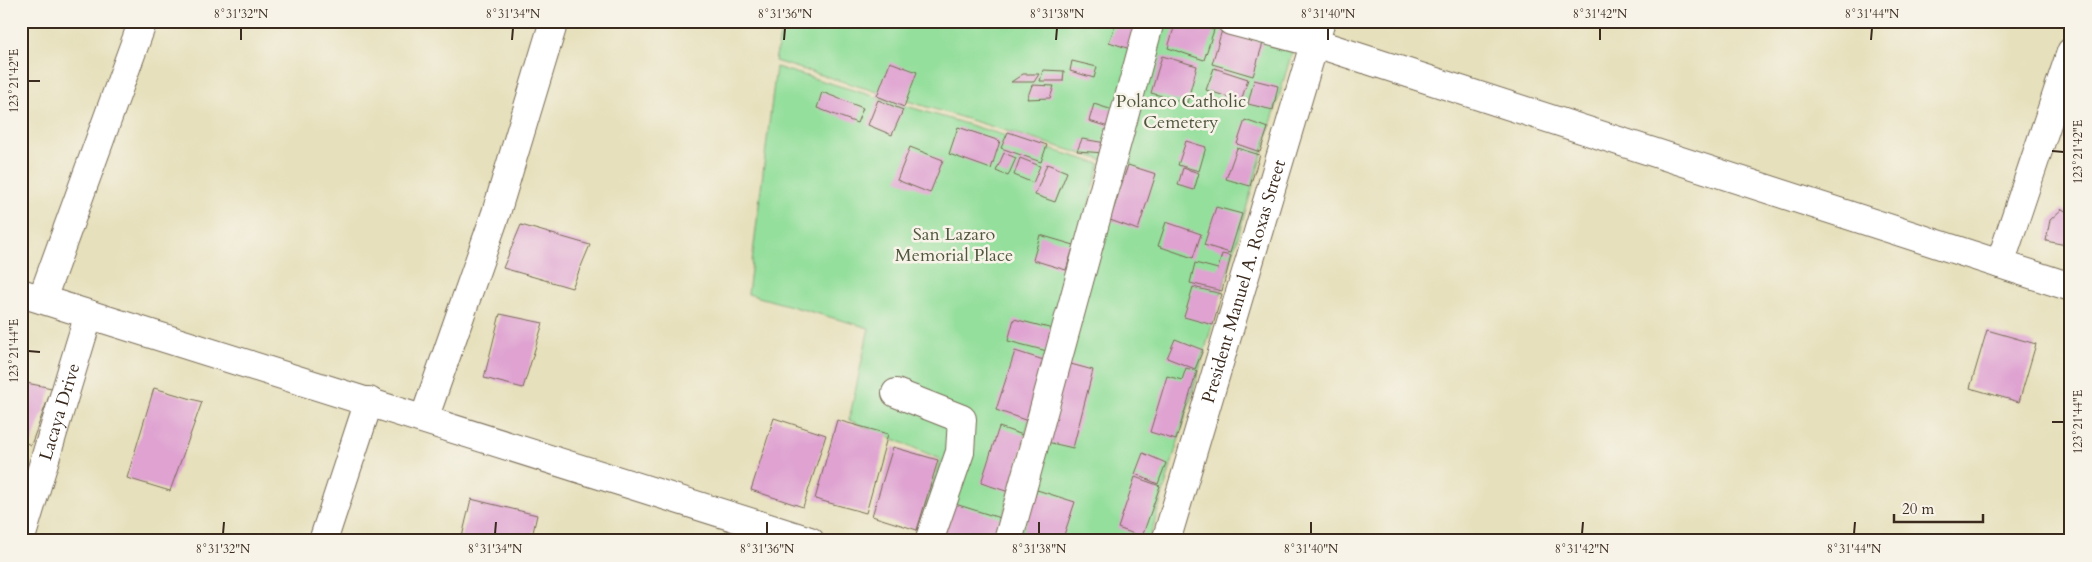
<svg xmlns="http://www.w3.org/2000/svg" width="2092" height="562" viewBox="0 0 2092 562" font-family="Cardo,serif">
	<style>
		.green { fill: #94df9c; stroke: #68845d }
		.building { fill: #dfa2d1 }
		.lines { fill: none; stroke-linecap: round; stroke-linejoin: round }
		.minor-casing { stroke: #776a55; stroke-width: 30 }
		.major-casing { stroke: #776a55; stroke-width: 30 }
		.minor { stroke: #fff; stroke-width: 28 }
		.major { stroke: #fff; stroke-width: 28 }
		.ticks { fill: none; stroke: #3b2a1e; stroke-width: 2 }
		.labels { text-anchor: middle; stroke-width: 5; stroke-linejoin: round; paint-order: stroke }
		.park-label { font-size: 18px; fill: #51573e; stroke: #f7f3e8 }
		.street-label { font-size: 18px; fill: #3b2a1e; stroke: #f7f3e8 }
		.neatline { fill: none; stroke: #3b2a1e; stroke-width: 2 }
		.ticks-label { font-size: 12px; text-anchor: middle; fill: #3b2a1e }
	</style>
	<rect width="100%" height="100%" fill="#f7f3e8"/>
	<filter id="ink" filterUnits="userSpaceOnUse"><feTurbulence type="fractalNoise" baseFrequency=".02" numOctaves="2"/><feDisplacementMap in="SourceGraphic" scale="10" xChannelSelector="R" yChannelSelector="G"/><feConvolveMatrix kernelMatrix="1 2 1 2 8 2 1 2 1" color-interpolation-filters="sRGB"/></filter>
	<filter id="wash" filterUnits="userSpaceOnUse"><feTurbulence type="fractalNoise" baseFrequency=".0096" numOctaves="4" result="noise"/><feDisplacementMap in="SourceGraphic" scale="20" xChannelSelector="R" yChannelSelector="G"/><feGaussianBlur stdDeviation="1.12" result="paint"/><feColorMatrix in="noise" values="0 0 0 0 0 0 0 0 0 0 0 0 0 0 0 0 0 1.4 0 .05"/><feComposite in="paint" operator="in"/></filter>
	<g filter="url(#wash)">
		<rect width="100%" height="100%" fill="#e6e0bc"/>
		<!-- green -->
		<path class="green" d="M783,21H1301L1149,541H1000L1106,161L775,61Z
			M776,67L1100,164L996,541H915L940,459L849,420L869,328L748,294Z"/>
		<g id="blocks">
			<!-- building -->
			<path class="building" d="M1117,21H1127L1142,27L1133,50L1109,42Z
				M1176,21H1185L1214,30L1204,60L1168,48Z
				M1222,30L1263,43L1253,76L1212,64Z
				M1162,56L1197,66L1187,103L1151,93Z
				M1072,61L1097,67L1094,78L1070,71Z
				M890,62L917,72L904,107L877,96Z
				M1214,68L1248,79L1241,101L1206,90Z
				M1043,70L1064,71L1063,81H1040Z
				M1023,74H1039L1034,82H1011Z
				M1254,80L1278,86L1273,110L1248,104Z
				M1032,85L1054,86L1050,98L1027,99Z
				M822,92L863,108L857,123L817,108Z
				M878,100L903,110L892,135L868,125Z
				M1094,104L1119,112L1115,129L1089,121Z
				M1245,120L1268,128L1260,152L1237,144Z
				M958,127L1000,141L991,169L949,154Z
				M1008,132L1047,145L1041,162L1001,148Z
				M1082,139L1106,143L1104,153L1077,151Z
				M1186,141L1206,147L1199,171L1178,165Z
				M910,147L943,160L930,193L897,180Z
				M1237,148L1260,155L1250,186L1226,179Z
				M1004,153L1016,158L1008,176L996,171Z
				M1020,158L1040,166L1033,183L1014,175Z
				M1047,164L1067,172L1055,202L1035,195Z
				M1128,165L1156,174L1138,230L1110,220Z
				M1183,168L1199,173L1194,190L1178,185Z
				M1216,207L1242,214L1230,253L1204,245Z
				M2062,209L2071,214V246L2046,241L2050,220Z
				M1166,222L1201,234L1193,258L1158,246Z
				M521,225L590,245L572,288L503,268Z
				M1040,235L1074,245L1066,270L1033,260Z
				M1222,254L1231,256L1222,291L1190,283L1195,263L1218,269Z
				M1193,287L1222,294L1213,325L1184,317Z
				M500,314L543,323L523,388L484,378Z
				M1014,319L1053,329L1047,351L1008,341Z
				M1987,330L2036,344L2019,402L1970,388Z
				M1175,339L1203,350L1195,369L1167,358Z
				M1015,351L1047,361L1028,421L996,410Z
				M1067,363L1093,370L1073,448L1047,442Z
				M1186,368L1197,371L1176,440L1150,432L1167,376L1182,380Z
				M21,382L52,388L31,445L21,441Z
				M154,388L202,402L170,491L127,478Z
				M774,418L826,435L803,507L751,490Z
				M837,420L888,434L866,513L815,499Z
				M999,427L1026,436L1009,492L981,483Z
				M893,447L938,460L917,530L872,516Z
				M1143,453L1166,463L1158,484L1135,474Z
				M1135,477L1160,486L1142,537L1118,528Z
				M1037,490L1075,502L1062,541H1020Z
				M471,499L537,515L531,541H461Z
				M952,503L1000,518L993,541H940Z"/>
		</g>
	</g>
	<g filter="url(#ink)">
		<use href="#blocks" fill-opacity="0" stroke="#776a55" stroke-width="1"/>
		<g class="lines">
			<!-- minor casing -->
			<g class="minor-casing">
				<g id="minor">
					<path d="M1231,21L1315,43L2071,287"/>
					<path d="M2000,264L2071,52"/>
					<path d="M42,299L143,21"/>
					<path d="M896,393L962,419L960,452L929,541"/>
					<path d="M424,419L496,213L554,21"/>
					<path id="s1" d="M21,538L89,314"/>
					<path d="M323,541L369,401"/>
					<path d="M1008,541L1150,21"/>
					<path id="s2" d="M1166,541L1321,21"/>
				</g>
			</g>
			<!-- major casing -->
			<g class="major-casing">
				<path id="major" d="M21,293L810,541"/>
			</g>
			<!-- minor -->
			<use href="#minor" class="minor"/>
			<!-- major -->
			<use href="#major" class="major"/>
		</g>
	</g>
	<!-- ticks -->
	<path class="ticks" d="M241,40V28M512,40L513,28M784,40L785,28M1056,40L1057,28M1328,40V28M1600,40V28M1871,40L1872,28M28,81H40M2052,151L2064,152M28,351L40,352M2052,422H2064M223,534L224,522M495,534L496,522M767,534V522M1039,534V522M1311,534V522M1582,534L1583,522M1854,534L1855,522"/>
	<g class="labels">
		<!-- park labels -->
		<g class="park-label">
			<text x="1181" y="107">Polanco Catholic<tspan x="1181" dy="21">Cemetery</tspan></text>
			<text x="954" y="240">San Lazaro<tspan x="954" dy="21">Memorial Place</tspan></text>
		</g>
		<!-- street labels -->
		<g class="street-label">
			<text dy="6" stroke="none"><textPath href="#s2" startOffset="271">President Manuel A. Roxas Street</textPath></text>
			<text dy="6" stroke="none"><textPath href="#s1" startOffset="132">Lacaya Drive</textPath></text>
		</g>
	</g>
	<!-- margin -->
	<rect width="2092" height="562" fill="none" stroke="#f7f3e8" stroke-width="55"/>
	<!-- scale -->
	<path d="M1894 514v8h89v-8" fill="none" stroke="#3b2a1e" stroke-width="2.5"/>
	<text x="1902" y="514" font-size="15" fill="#3b2a1e" stroke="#f7f3e8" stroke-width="4" paint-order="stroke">20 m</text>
	<rect x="28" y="28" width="2036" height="506" class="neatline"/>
	<g class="ticks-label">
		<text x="241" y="18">8°31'32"N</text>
		<text x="513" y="18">8°31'34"N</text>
		<text x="785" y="18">8°31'36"N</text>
		<text x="1057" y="18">8°31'38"N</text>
		<text x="1328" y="18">8°31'40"N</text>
		<text x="1600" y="18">8°31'42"N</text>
		<text x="1872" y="18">8°31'44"N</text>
		<text transform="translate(14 81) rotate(-90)" y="4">123°21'42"E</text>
		<text transform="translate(2078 152) rotate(-90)" y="4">123°21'42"E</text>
		<text transform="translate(14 351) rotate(-90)" y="4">123°21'44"E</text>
		<text transform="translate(2078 422) rotate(-90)" y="4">123°21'44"E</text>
		<text x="223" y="553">8°31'32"N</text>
		<text x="495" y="553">8°31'34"N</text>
		<text x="767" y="553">8°31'36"N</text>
		<text x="1039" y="553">8°31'38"N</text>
		<text x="1311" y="553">8°31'40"N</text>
		<text x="1582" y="553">8°31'42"N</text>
		<text x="1854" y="553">8°31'44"N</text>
	</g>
</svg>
